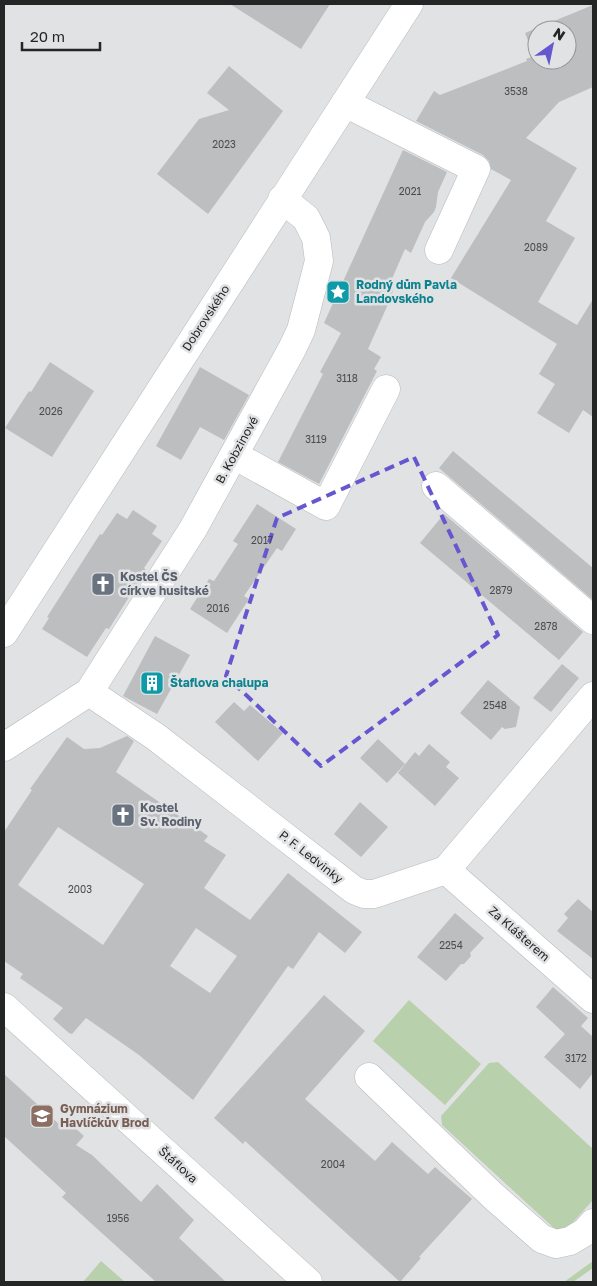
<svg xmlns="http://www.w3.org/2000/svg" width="597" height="1286" viewBox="0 0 597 1286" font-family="'Golos Text',sans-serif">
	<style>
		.green { fill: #b9d0ac }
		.building { fill: #bcbec0; fill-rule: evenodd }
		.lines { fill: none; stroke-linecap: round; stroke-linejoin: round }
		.minor-casing { stroke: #b8babc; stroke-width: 29 }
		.minor { stroke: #fff; stroke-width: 28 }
		.marked { fill: none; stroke: #6557d0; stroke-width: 4; stroke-dasharray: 10 6; stroke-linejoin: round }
		.labels { text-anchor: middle; stroke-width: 5; stroke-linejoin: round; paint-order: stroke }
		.number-label { font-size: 10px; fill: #4a4b4c }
		.culture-label { font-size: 12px; font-weight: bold; fill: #0d838f; stroke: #e0e2e4; text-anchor: start }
		.street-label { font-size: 12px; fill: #242525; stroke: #e0e2e4 }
		.worship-label { font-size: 12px; font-weight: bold; fill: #5b616d; stroke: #e0e2e4; text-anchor: start }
		.education-label { font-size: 12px; font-weight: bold; fill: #785e54; stroke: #e0e2e4; text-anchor: start }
	</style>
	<rect width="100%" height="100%" fill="#e0e2e4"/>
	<!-- green -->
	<path class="green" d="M409,1000L481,1064L445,1105L373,1041Z
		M498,1062L593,1149V1200L566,1230H556L442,1125L441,1116L489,1063Z
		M101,1261L125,1282H83Z
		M593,1261V1268L573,1282H564Z"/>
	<!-- building -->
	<path class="building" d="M230,4H330L301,49Z
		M593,5V87L559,102L526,138L577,168L546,221L575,238L538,302L577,325L593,299V417L583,410L569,433L537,413L555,384L539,374L557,344L451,278L511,180L491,169L489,161L483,155L416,121L434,91L440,95L527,61L526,59L534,56L525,33ZM537,30H567V60H537Z
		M229,66L283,111L208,214L157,174L199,119L229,110L207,93Z
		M403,150L447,172L438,192L436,207L434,212L425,222L411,253L405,249L388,288L393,291L388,301L389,302L368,349L381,357L374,369L377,371L319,484L278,462L323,374L320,372L341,333L324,323Z
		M50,362L94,391L52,457L5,428L29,391L31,392Z
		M200,367L249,395L224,440L200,427L181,460L156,446Z
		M453,451L593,568V600L439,468Z
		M257,504L296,529L282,551L277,548L244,596L249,599L227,633L190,609L209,579L214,581L238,544L233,541Z
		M133,510L157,526L152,534L162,541L144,568L146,570L109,629L106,628L87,657L42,629L49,618L47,617L100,534L102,535L117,513L127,519Z
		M444,514L583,632L559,660L420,543Z
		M155,636L190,655L157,714L123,696Z
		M562,664L579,678L551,712L533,698Z
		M488,680L520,707L516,727L505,729L502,727L491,740L460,713Z
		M234,702L244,711L250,705L283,733L258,761L215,722Z
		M127,736L134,741L116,772L208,836L204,841L226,855L204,888L250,920L288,873L362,932L345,953L319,932L293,969L288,966L193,1100L139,1055L86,1018L72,1034L69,1033L53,1019L63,1008L20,978L23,974L4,961V832L32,790L30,789L67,737L84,749L100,748ZM58,827L144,884L103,945L18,885ZM196,928L237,956L210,993L170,966Z
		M378,739L405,764L387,783L360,758Z
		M429,744L450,762L446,767L459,778L435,806L398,773L415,752L419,756Z
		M360,802L388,827L361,857L334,834Z
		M578,899L593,912V959L557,931L568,918L564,914Z
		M455,913L484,938L470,953L471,956L464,964H461L446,981L417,957Z
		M553,987L588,1018L581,1026L593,1037V1073L580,1089L544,1057L565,1034L536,1007Z
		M324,995L365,1031L305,1099L375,1161L392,1142L428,1174L435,1167L472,1199L419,1257L421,1258L400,1282L245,1141L243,1144L214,1118Z
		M4,1074L60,1125L65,1119L84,1136L76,1145L92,1155L141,1202L157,1184L194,1220L179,1238L226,1282H156L62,1197L66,1193L4,1136Z"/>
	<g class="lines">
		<!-- minor casing -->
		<g class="minor-casing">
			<path id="minor" d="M345,103L476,169L439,250
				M234,455L326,506L386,389
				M436,486L593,620
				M4,633L409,4
				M89,692L156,737L354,890L364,894H374L446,870L593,696
				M4,747L89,692L193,529L292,349L301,330L319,261L316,238L306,218L282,199
				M446,870L593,999
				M4,1007L308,1282
				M369,1077L492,1195L542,1239L556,1244L570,1241L585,1232L593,1223"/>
		</g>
		<!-- minor -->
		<use href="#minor" class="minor"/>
	</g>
	<!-- marked area -->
	<path class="marked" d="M414,457L498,635L321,766L226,676L277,518Z"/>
	<!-- icons -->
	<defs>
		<g id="sight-square" transform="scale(1.25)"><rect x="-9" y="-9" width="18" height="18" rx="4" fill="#0f9aa8" stroke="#e0e2e4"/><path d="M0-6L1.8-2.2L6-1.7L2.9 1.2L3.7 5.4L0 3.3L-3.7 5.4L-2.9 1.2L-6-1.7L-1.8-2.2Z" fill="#fff"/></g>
		<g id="church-square" transform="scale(1.25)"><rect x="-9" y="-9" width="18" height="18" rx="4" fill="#6b7280" stroke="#e0e2e4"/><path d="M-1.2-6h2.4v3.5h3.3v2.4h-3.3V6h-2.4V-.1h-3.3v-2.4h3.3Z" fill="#fff"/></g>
		<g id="building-square" transform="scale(1.25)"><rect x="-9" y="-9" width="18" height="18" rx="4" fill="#0f9aa8" stroke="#e0e2e4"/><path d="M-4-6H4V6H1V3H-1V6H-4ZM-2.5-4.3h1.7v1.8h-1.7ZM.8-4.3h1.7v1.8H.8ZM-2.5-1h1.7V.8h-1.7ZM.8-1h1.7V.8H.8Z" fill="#fff"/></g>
		<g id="school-square" transform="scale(1.25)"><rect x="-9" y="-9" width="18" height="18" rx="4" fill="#8d6e63" stroke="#e0e2e4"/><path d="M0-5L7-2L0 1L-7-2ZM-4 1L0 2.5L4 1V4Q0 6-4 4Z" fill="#fff"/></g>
	</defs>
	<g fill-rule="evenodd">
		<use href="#sight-square" x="338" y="292"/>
		<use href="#church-square" x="103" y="584"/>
		<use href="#building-square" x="152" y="683"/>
		<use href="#church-square" x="123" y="815"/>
		<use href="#school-square" x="42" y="1116"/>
	</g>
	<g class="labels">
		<!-- number labels -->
		<g class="number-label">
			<text x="516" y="95">3538</text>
			<text x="224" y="148">2023</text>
			<text x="410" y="195">2021</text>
			<text x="536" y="251">2089</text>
			<text x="347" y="382">3118</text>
			<text x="51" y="415">2026</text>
			<text x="316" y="443">3119</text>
			<text x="262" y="544">2017</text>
			<text x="501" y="594">2879</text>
			<text x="218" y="612">2016</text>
			<text x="546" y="630">2878</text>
			<text x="495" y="709">2548</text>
			<text x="80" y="893">2003</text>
			<text x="451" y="949">2254</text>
			<text x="576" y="1062">3172</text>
			<text x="333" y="1168">2004</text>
			<text x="118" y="1222">1956</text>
		</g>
		<!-- culture labels -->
		<g class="culture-label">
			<text x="356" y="289">Rodný dům Pavla<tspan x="356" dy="14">Landovského</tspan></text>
			<text x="170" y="687">Štaflova chalupa</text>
		</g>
		<!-- street labels -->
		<g class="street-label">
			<text transform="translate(206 318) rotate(-57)" y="4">Dobrovského</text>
			<text transform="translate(237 450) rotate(-61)" y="4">B. Kobzinové</text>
			<text transform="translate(311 857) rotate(38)" y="4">P. F. Ledvinky</text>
			<text transform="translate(519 934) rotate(41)" y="4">Za Klášterem</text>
			<text transform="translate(178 1165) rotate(42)" y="4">Štáflova</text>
		</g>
		<!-- worship labels -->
		<g class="worship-label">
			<text x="120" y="581">Kostel ČS<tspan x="120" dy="14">církve husitské</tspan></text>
			<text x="140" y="812">Kostel<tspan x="140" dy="14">Sv. Rodiny</tspan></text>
		</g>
		<!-- education labels -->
		<g class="education-label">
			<text x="60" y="1113">Gymnázium<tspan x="60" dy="14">Havlíčkův Brod</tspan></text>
		</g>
	</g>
	<!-- border -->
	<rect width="597" height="1286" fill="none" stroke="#242525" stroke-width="10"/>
	<!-- north arrow -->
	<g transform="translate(552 45) rotate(33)"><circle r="24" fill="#e0e2e4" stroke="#959698"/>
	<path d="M0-4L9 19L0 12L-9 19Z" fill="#6557d0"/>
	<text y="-8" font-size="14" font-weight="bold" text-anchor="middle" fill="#242525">N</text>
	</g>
	<!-- scale -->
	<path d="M22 42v8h78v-8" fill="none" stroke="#242525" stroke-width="2.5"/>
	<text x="30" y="42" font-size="15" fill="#242525" stroke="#e0e2e4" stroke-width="4" paint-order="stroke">20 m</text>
</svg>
